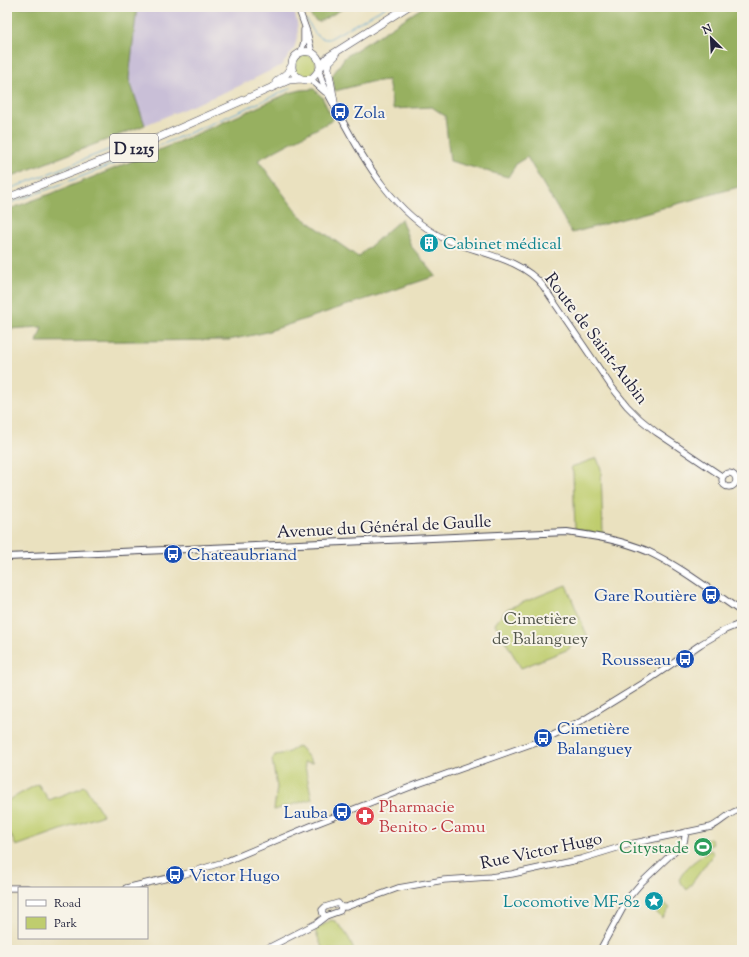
<svg xmlns="http://www.w3.org/2000/svg" width="749" height="957" viewBox="0 0 749 957" font-family="'Sorts Mill Goudy',serif">
	<style>
		.industrial { fill: #c9bfd7 }
		.green { fill: #bfcd6e; stroke: #707854 }
		.forest { fill: #97b061; stroke: #5c694e }
		.lines { fill: none; stroke-linecap: round; stroke-linejoin: round }
		.stream { stroke: #5ba3d1; stroke-width: 1 }
		.tertiary-casing { stroke: #403f4f; stroke-width: 7 }
		.secondary-casing { stroke: #403f4f; stroke-width: 8 }
		.primary-casing { stroke: #403f4f; stroke-width: 8 }
		.tertiary { stroke: #fff; stroke-width: 5.5 }
		.secondary { stroke: #fff; stroke-width: 6 }
		.primary { stroke: #fff; stroke-width: 7 }
		.labels { text-anchor: middle; stroke-width: 4; stroke-linejoin: round; paint-order: stroke }
		.shield { fill: #f7f3e8; stroke: #62616f; stroke-width: 1 }
		.shield-label { font-size: 16px; font-weight: bold; fill: #22223b }
		.transit-label { font-size: 17px; fill: #164399; stroke: #f7f3e8; text-anchor: start }
		.culture-label { font-size: 17px; fill: #0d838f; stroke: #f7f3e8; text-anchor: start }
		.street-label { font-size: 17px; fill: #22223b; stroke: #f7f3e8 }
		.park-label { font-size: 17px; fill: #51554a; stroke: #f7f3e8 }
		.health-label { font-size: 17px; fill: #be3a42; stroke: #f7f3e8; text-anchor: start }
		.leisure-label { font-size: 17px; fill: #27864d; stroke: #f7f3e8; text-anchor: end }
	</style>
	<rect width="100%" height="100%" fill="#f7f3e8"/>
	<filter id="ink" filterUnits="userSpaceOnUse"><feTurbulence type="fractalNoise" baseFrequency=".025" numOctaves="2"/><feDisplacementMap in="SourceGraphic" scale="8" xChannelSelector="R" yChannelSelector="G"/><feConvolveMatrix kernelMatrix="1 2 1 2 8 2 1 2 1" color-interpolation-filters="sRGB"/></filter>
	<filter id="wash" filterUnits="userSpaceOnUse"><feTurbulence type="fractalNoise" baseFrequency=".012" numOctaves="4" result="noise"/><feDisplacementMap in="SourceGraphic" scale="16" xChannelSelector="R" yChannelSelector="G"/><feGaussianBlur stdDeviation="0.9" result="paint"/><feColorMatrix in="noise" values="0 0 0 0 0 0 0 0 0 0 0 0 0 0 0 0 0 1.4 0 .05"/><feComposite in="paint" operator="in"/></filter>
	<g filter="url(#wash)">
		<rect width="100%" height="100%" fill="#eae1bf"/>
		<!-- industrial -->
		<path class="industrial" d="M137,7H275L294,10L297,22L298,34L294,49L282,65L237,87L145,125L129,79Z"/>
		<!-- green -->
		<path class="green" d="M304,54L314,57L317,68L309,77L301,76L295,71V60Z
			M597,458L601,469L603,535L575,529L573,473L571,467Z
			M566,585L589,640C586,641 585,642 582,643C577,643 572,642 569,649L521,668L495,624L507,609Z
			M297,747H300L313,763L304,762L312,799L274,810L277,787L272,760L275,755L287,753Z
			M38,784L49,800L81,788L84,785L103,815L16,846L7,827V801Z
			M710,838L713,844L701,850L697,844Z
			M711,850L714,853L687,890L679,880C685,866 699,858 711,850Z
			M660,899L670,908L662,918L652,908Z
			M331,920L335,921C344,930 350,938 354,950H323L315,930Z"/>
		<!-- forest -->
		<path class="forest" d="M7,7H137L129,79L145,125L7,178Z
			M309,7H346L319,22C311,19 309,14 309,7Z
			M423,7H742V186L572,233L527,157L517,163L508,177L450,161L445,116L432,107L393,109L388,80L370,82L335,91L332,76L345,57Z
			M314,89L322,97L333,120L258,160L299,215L358,257L401,219L411,246L436,276L263,333L229,340L37,342L42,327L7,329V210C103,175 196,135 289,93L301,90Z"/>
		<g class="lines">
			<!-- stream -->
			<path class="stream" d="M307,20C313,30 316,40 329,39L386,7
				M7,190L118,146
				M7,204C103,170 198,131 291,88"/>
		</g>
	</g>
	<g filter="url(#ink)">
		<g class="lines">
			<!-- tertiary casing -->
			<g class="tertiary-casing">
				<path id="tertiary" d="M298,7L307,32L312,53
					M301,52L304,42V30
					M319,70C322,86 332,101 339,114C364,161 394,213 443,238C474,253 521,257 543,286L611,386L627,406L640,419L656,432L723,477
					M308,79L315,83L325,92
					M722 480a7 7 0 1 1 14 0a7 7 0 1 1-14 0Z
					M7,888H27
					M126,888L185,874L227,861L313,825L418,784L545,739L580,722L650,679L701,644L725,630L742,623
					M341,907H346L398,888L444,880L490,877L512,874L581,859L630,844L711,827C722,822 730,811 742,809
					M326,916L323,914L322,910L325,907L338,903L341,907
					M264,950L317,923L326,916L340,911L341,907
					M600,950L629,897L642,882L684,842L686,832"/>
			</g>
			<!-- secondary casing -->
			<g class="secondary-casing">
				<path id="secondary" d="M7,557L567,532C594,536 621,540 647,551C681,567 711,591 742,612"/>
			</g>
			<!-- primary casing -->
			<g class="primary-casing">
				<path id="primary" d="M320,67C320,45 290,48 292,67C292,71 295,75 298,77C315,88 319,65 328,57L407,7
					M276,82L287,73L292,65
					M335,107L328,68L329,62L335,56
					M7,198L144,144L289,80L301,79"/>
			</g>
			<!-- tertiary -->
			<use href="#tertiary" class="tertiary"/>
			<!-- secondary -->
			<use href="#secondary" class="secondary"/>
			<!-- primary -->
			<use href="#primary" class="primary"/>
		</g>
	</g>
	<!-- icons -->
	<defs>
		<g id="bus-disc" transform="scale(1)"><circle r="9.5" fill="#1a4fb4" stroke="#f7f3e8"/><path d="M-5-6H5V4H4V6H2V4H-2V6H-4V4H-5ZM-3.5-4V0h7V-4ZM-3.5 1.2v1.5H-2V1.2ZM2 1.2v1.5H3.5V1.2Z" fill="#fff"/></g>
		<g id="building-disc" transform="scale(1)"><circle r="9.5" fill="#0f9aa8" stroke="#f7f3e8"/><path d="M-4-6H4V6H1V3H-1V6H-4ZM-2.5-4.3h1.7v1.8h-1.7ZM.8-4.3h1.7v1.8H.8ZM-2.5-1h1.7V.8h-1.7ZM.8-1h1.7V.8H.8Z" fill="#fff"/></g>
		<g id="pharmacy-disc" transform="scale(1)"><circle r="9.5" fill="#e0444e" stroke="#f7f3e8"/><path d="M-2-6h4v4h4v4h-4v4h-4v-4h-4v-4h4Z" fill="#fff"/></g>
		<g id="stadium-disc" transform="scale(1)"><circle r="9.5" fill="#2e9e5b" stroke="#f7f3e8"/><path d="M0-5a6.5 5 0 1 0 0 10a6.5 5 0 1 0 0-10ZM-3.5-1.8h7v3.6h-7Z" fill="#fff"/></g>
		<g id="sight-disc" transform="scale(1)"><circle r="9.5" fill="#0f9aa8" stroke="#f7f3e8"/><path d="M0-6L1.8-2.2L6-1.7L2.9 1.2L3.7 5.4L0 3.3L-3.7 5.4L-2.9 1.2L-6-1.7L-1.8-2.2Z" fill="#fff"/></g>
	</defs>
	<g fill-rule="evenodd">
		<use href="#bus-disc" x="340" y="112"/>
		<use href="#building-disc" x="429" y="243"/>
		<use href="#bus-disc" x="173" y="554"/>
		<use href="#bus-disc" x="711" y="595"/>
		<use href="#bus-disc" x="685" y="659"/>
		<use href="#bus-disc" x="543" y="738"/>
		<use href="#bus-disc" x="342" y="812"/>
		<use href="#pharmacy-disc" x="365" y="816"/>
		<use href="#stadium-disc" x="703" y="847"/>
		<use href="#bus-disc" x="175" y="875"/>
		<use href="#sight-disc" x="654" y="901"/>
	</g>
	<g class="labels">
		<!-- shield labels -->
		<rect class="shield" x="110" y="134" width="48" height="28" rx="3"/>
		<g class="shield-label">
			<text x="134" y="154">D 1215</text>
		</g>
		<!-- transit labels -->
		<g class="transit-label">
			<text x="354" y="118">Zola</text>
			<text x="187" y="560">Chateaubriand</text>
			<text x="697" y="601" text-anchor="end">Gare Routière</text>
			<text x="671" y="665" text-anchor="end">Rousseau</text>
			<text x="557" y="734">Cimetière<tspan x="557" dy="20">Balanguey</tspan></text>
			<text x="328" y="818" text-anchor="end">Lauba</text>
			<text x="189" y="881">Victor Hugo</text>
		</g>
		<!-- culture labels -->
		<g class="culture-label">
			<text x="443" y="249">Cabinet médical</text>
			<text x="640" y="907" text-anchor="end">Locomotive MF-82</text>
		</g>
		<!-- street labels -->
		<g class="street-label">
			<text transform="translate(597 338) rotate(53)" y="6">Route de Saint-Aubin</text>
			<text transform="translate(384 526) rotate(-3)" y="6">Avenue du Général de Gaulle</text>
			<text transform="translate(541 850) rotate(-12)" y="6">Rue Victor Hugo</text>
		</g>
		<!-- park labels -->
		<g class="park-label">
			<text x="540" y="624">Cimetière<tspan x="540" dy="20">de Balanguey</tspan></text>
		</g>
		<!-- health labels -->
		<g class="health-label">
			<text x="379" y="812">Pharmacie<tspan x="379" dy="20">Benito - Camu</tspan></text>
		</g>
		<!-- leisure labels -->
		<g class="leisure-label">
			<text x="689" y="853">Citystade</text>
		</g>
	</g>
	<!-- margin -->
	<rect width="749" height="957" fill="none" stroke="#f7f3e8" stroke-width="24"/>
	<!-- legend -->
	<rect x="18" y="887" width="130" height="52" fill="#f7f3e8" stroke="#a29fa3"/>
	<rect x="26" y="900" width="20" height="6" fill="#ffffff" stroke="#a29fa3"/>
	<text x="54" y="907" font-size="12" fill="#22223b">Road</text>
	<rect x="26" y="917" width="20" height="12" fill="#bfcd6e" stroke="#a29fa3"/>
	<text x="54" y="927" font-size="12" fill="#22223b">Park</text>
	<!-- north arrow -->
	<g transform="translate(711 38) rotate(336)" stroke="#f7f3e8" stroke-width="3" paint-order="stroke">
	<path d="M0-3L7 15L0 10L-7 15Z" fill="#22223b"/>
	<text y="-6" font-size="11" font-weight="bold" text-anchor="middle" fill="#22223b">N</text>
	</g>
</svg>
